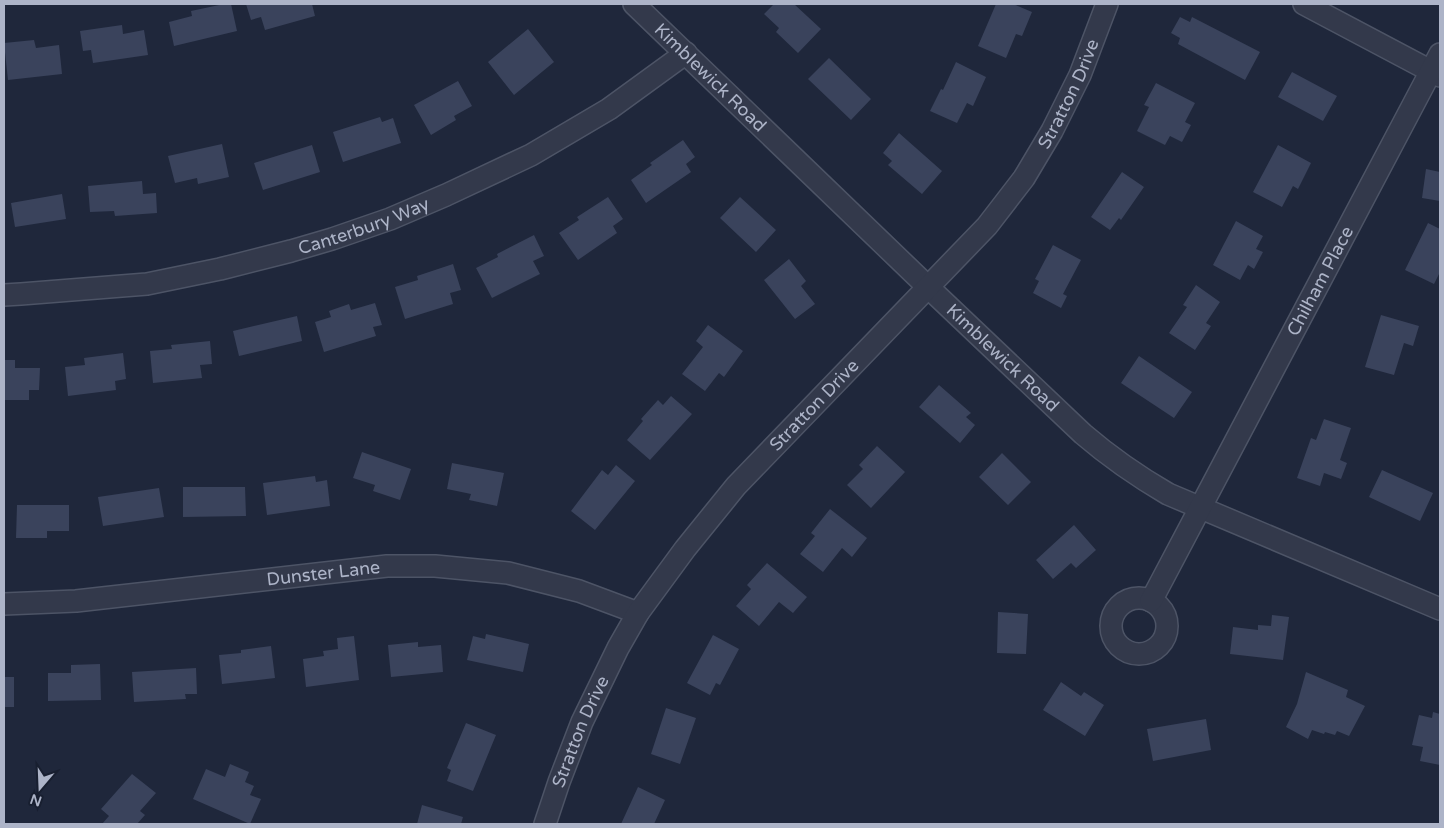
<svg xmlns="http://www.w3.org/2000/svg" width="1444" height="828" viewBox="0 0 1444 828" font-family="'Varela Round',sans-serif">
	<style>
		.building { fill: #3a435c }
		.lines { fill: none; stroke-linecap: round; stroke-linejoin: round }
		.street-casing { stroke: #4d5466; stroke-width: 24 }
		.street { stroke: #33394b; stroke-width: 21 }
		.labels { text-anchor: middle; stroke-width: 4; stroke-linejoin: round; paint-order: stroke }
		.street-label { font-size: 18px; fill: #adb4c8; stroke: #181f30 }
	</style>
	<rect width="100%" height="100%" fill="#1f273b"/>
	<!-- building -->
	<path class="building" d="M224,4H231L237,31L174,46L169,22L192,16L191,11Z
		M246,4H312L315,16L265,30L261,17L251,20Z
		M772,4H794L821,29L798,53L776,32L779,28L764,14L773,5Z
		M996,4H1013L1032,12L1022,36L1016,34L1006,58L978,46Z
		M1180,17L1190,22L1192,17L1260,52L1245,80L1178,44L1180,38L1171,33Z
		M122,25L123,34L144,30L148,55L93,63L91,50L83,51L80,31Z
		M528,29L554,62L514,95L488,62Z
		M34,40L36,48L59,45L62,74L8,80L4,43Z
		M829,58L871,99L851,120L808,79Z
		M956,62L986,77L973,106L967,103L957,123L930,111L941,89L943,90Z
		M1292,72L1337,96L1323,121L1278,97Z
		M458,81L472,106L454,116L456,120L431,135L414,105Z
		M1156,83L1195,103L1185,122L1191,125L1182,142L1170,136L1165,145L1137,131L1149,107L1144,105Z
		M380,117L382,122L393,118L401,143L343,162L333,132Z
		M899,133L942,171L922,194L888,165L892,161L883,153Z
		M683,140L695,157L686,164L691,172L646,203L631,180L652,165L650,163Z
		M222,144L229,177L198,184L197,178L175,183L168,156Z
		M312,145L320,172L263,190L254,163Z
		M1278,145L1311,163L1298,189L1293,186L1282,207L1253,192Z
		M1426,169L1440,172V201L1422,198Z
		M1122,172L1144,187L1121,220L1119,218L1110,230L1091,217Z
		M142,181L143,194L156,193L157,213L115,216L114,211L90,212L88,186Z
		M62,194L66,219L15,227L11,203Z
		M608,197L623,219L613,226L617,233L578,260L559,233L579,220L577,217Z
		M740,197L776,230L756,252L720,218Z
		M1236,221L1263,236L1256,249L1263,252L1254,269L1248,265L1240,280L1213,265Z
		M1428,223L1440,229V272L1434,284L1405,270Z
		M534,235L544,256L533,261L540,274L492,298L476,268L498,257L497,254Z
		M1053,245L1081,260L1063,294L1067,296L1061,308L1033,293L1039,281L1035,279Z
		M789,259L806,281L801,286L815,304L795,319L764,280Z
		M453,264L461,290L450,293L453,304L405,319L395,287L418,280L417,276Z
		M1196,285L1220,302L1206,323L1211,326L1195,350L1169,333L1187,307L1183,305Z
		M375,303L382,325L373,327L376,336L324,352L315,322L331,317L329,311L349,304L351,310Z
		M1381,315L1419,326L1413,346L1404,343L1394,375L1365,367Z
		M297,316L302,341L239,356L233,331Z
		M708,325L743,351L724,377L719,373L705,391L682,374L703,347L696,341Z
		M210,341L212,364L200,365L202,378L153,383L150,351L172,349L171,345Z
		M123,353L126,379L115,381L116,390L68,396L65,367L85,365L84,358Z
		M1139,356L1192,392L1174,418L1121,383Z
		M4,360H15V368H40L39,390H29V400H4Z
		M939,385L971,413L966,417L975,425L960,443L919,407Z
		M671,396L692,414L650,460L627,440L643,421L641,419L658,400L663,405Z
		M1324,419L1351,428L1340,460L1347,463L1341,479L1324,473L1320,486L1297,478L1311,438L1316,440Z
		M877,446L905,472L871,508L847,485L863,469L859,465Z
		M362,452L411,469L400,500L373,491L375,485L353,478Z
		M1002,453L1031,482L1008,505L979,477Z
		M452,463L504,473L497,506L469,500L471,494L447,489Z
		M616,465L635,481L595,530L571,511L602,470L608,475Z
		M1382,470L1433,493L1420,521L1369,497Z
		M315,476L316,482L327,480L330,506L267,515L263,483Z
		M183,487H245L246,516L183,517Z
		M159,488L164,517L103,526L98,497Z
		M17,505H69V531H47V538H16Z
		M830,509L867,538L852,557L842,548L823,572L800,554L815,536L811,533Z
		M1074,525L1096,550L1076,568L1071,563L1053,579L1036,560Z
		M767,563L807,597L793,613L779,602L759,626L736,606L751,589L747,585Z
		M998,612L1028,614L1026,654L997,653Z
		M1272,615L1289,617L1283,660L1230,654L1233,627L1258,630V625L1271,626Z
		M486,634L529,644L523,672L467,660L473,636L485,639Z
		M713,635L739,649L720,685L716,683L710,695L687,683Z
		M354,636L359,680L306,687L303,659L324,656L323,651L338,649L337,638Z
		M418,642V647L441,645L443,672L391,677L388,645Z
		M271,646L275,678L222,684L219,655L241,653V650Z
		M100,664L101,700L48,701V673H71V665Z
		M196,668L197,694H185L186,699L134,702L132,672Z
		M1306,672L1348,690L1346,697L1365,706L1349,736L1337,731L1335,735L1325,732L1324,734L1312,730L1308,739L1286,727L1297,704Z
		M4,677H14V707H4Z
		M1061,682L1081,696L1084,692L1104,705L1085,736L1043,710Z
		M666,708L696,718L680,764L651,754Z
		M1433,712L1440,714V765L1420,761L1423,747L1412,745L1419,715L1432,718Z
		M1206,719L1211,750L1153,761L1147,729Z
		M466,723L496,735L473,791L447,781L451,770L447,768Z
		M230,764L249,772L245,782L254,786L250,795L261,799L250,824L193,799L206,769L225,777Z
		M132,774L156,793L140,811L145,815L137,824H102L109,816L101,809Z
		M638,787L665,800L654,824H621Z
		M422,805L463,817L461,824H417Z"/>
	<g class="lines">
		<!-- street casing -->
		<g class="street-casing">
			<g id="street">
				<path id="s1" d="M634,4L929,288L1083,434C1111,458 1137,476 1168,494L1440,609"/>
				<path d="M1304,4L1440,76"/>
				<path id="s2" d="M4,295L21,294L147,284L220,269L291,251L332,239L390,219L446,195L531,155L609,109L686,53"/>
				<circle cx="1139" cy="626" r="28"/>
				<path id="s3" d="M1151,601L1440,54"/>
				<path id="s4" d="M4,604L76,601L387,566H435L508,573L579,591L638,613"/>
				<path id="s5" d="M545,824L559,782L582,722L618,648L638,613L685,549L736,486L987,226L1024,178L1052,131L1080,75L1107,4"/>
			</g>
		</g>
		<!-- street -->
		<use href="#street" class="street"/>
	</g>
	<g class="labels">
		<!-- street labels -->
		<g class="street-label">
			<text dy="6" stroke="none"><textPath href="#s1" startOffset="106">Kimblewick Road</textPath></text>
			<text dy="6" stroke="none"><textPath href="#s5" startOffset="909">Stratton Drive</textPath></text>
			<text dy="6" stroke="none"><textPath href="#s2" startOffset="368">Canterbury Way</textPath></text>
			<text dy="6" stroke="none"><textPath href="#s3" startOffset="362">Chilham Place</textPath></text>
			<text dy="6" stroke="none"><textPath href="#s1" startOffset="511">Kimblewick Road</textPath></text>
			<text dy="6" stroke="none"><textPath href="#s5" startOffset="504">Stratton Drive</textPath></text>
			<text dy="6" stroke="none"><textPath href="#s4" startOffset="321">Dunster Lane</textPath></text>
			<text dy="6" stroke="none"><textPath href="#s5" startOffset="99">Stratton Drive</textPath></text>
		</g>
	</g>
	<!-- border -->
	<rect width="1444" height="828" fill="none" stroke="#adb4c8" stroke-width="10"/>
	<!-- north arrow -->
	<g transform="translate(40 788) rotate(199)" stroke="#181f30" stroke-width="4" paint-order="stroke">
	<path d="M0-4L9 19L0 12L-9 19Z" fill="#adb4c8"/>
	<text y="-8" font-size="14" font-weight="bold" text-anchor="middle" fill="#adb4c8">N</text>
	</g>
</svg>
